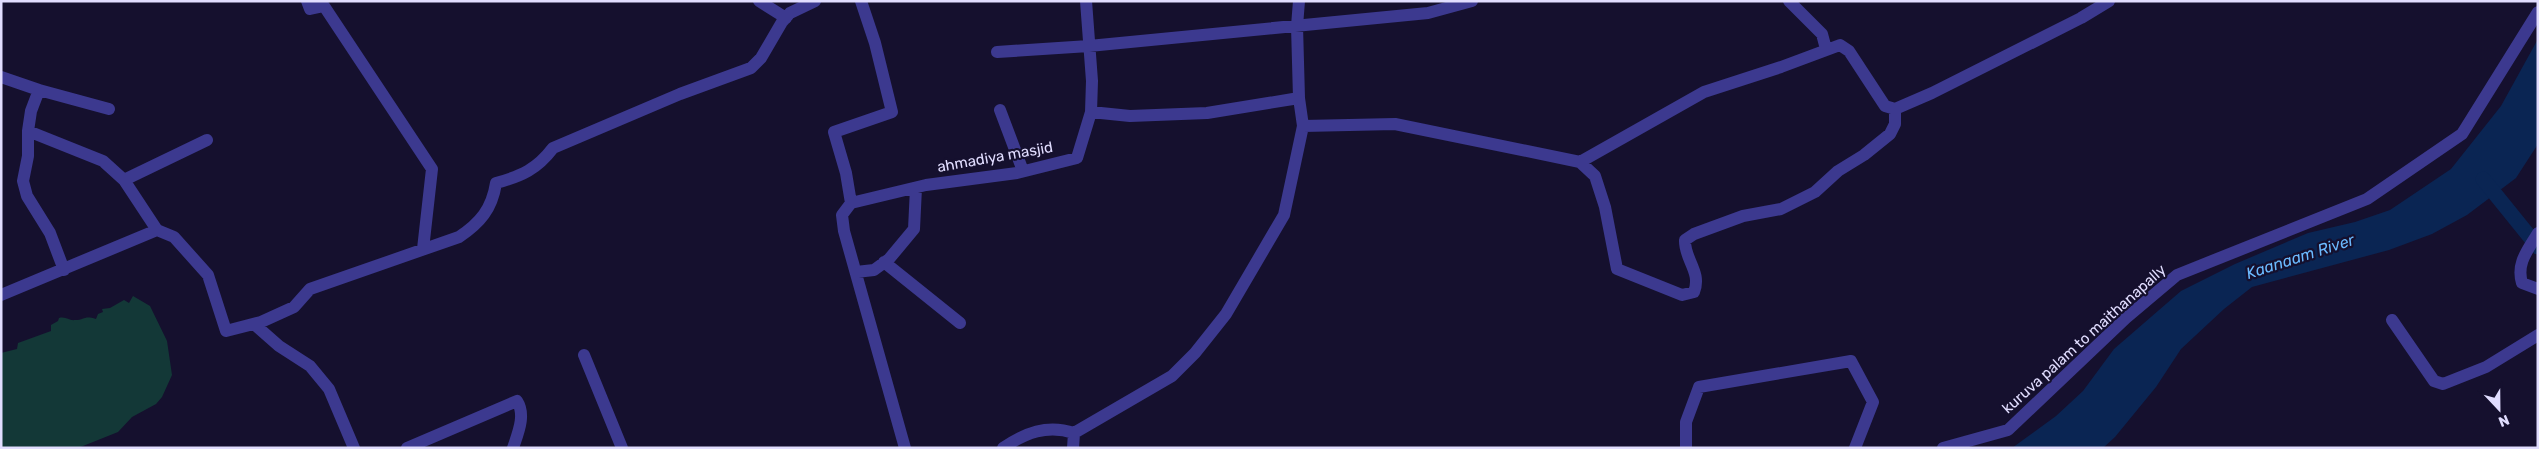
<svg xmlns="http://www.w3.org/2000/svg" width="2539" height="449" viewBox="0 0 2539 449" font-family="Rubik,sans-serif">
	<style>
		.green { fill: #133837 }
		.water { fill: #0a2553 }
		.lines { fill: none; stroke-linecap: round; stroke-linejoin: round }
		.canal { stroke: #0a2553; stroke-width: 15 }
		.minor { stroke: #3c398f; stroke-width: 12 }
		.labels { text-anchor: middle; stroke-width: 4.5; stroke-linejoin: round; paint-order: stroke }
		.street-label { font-size: 15px; fill: #e1ddff; stroke: #15102e }
		.water-label { font-size: 16px; font-style: italic; fill: #6bbaff; stroke: #15102e }
	</style>
	<rect width="100%" height="100%" fill="#15102e"/>
	<!-- green -->
	<path class="green" d="M133,296L150,306L167,341L172,375L162,397L156,404L132,417L118,432L78,448H1V353L17,349L18,343L51,331V325L58,321L59,318C66,316 69,321 75,320C85,320 84,315 96,319L98,314L103,312L102,309L110,308L124,300L129,303Z"/>
	<!-- water -->
	<path class="water" d="M2538,39V144L2516,178L2467,215L2432,234L2389,250L2252,287L2224,309L2181,349L2156,387L2115,437L2103,448H2012L2056,416L2083,391L2114,349L2181,291L2235,264L2308,233L2355,222L2390,210L2451,169L2501,106Z"/>
	<g class="lines">
		<!-- canal -->
		<path class="canal" d="M2483,179L2538,247"/>
		<!-- minor -->
		<path class="minor" d="M307,1L310,9L324,6L432,169L423,249
			M759,1L786,18
			M861,1L875,43L892,112L834,132L846,173L851,203L842,215L844,231L905,448
			M1789,1L1822,34L1826,49
			M997,52L1089,46L1428,13L1472,1
			M1,77L39,90L31,111L28,131V156L23,181L27,196L50,233L64,270
			M39,90L109,109
			M1000,110L1023,171
			M1091,112L1130,116L1207,113L1299,98
			M1303,126L1395,124L1580,162L1704,92L1781,67L1840,45L1849,51L1885,106L1895,109L1932,93L2081,18L2109,1
			M28,131L103,161L124,180L157,230L174,237L208,275L226,331L261,322L294,307L310,289L459,237C480,223 492,209 496,183C522,176 537,169 553,148L680,94L751,68L761,58L782,22L790,13L815,1
			M1580,162L1595,176L1605,207L1617,269L1682,295L1694,292C1702,272 1684,259 1685,240L1694,234L1743,216L1781,209L1815,192L1838,171L1864,155L1890,134L1895,124V109
			M124,180L207,140
			M851,203L926,185L1017,173L1077,158L1091,112L1092,81L1086,1
			M2538,233C2528,250 2516,263 2522,283L2538,289
			M884,262L960,323
			M856,272L874,270L889,259L914,229L916,188
			M1,295L157,230
			M2392,320L2434,381L2443,384L2486,367L2538,335
			M254,324L279,346L310,366L329,389L354,448
			M584,355L622,448
			M407,448L517,401C526,415 518,433 513,448
			M1003,448C1025,433 1047,424 1074,433
			M1073,448L1074,433L1172,376L1195,353L1226,314L1284,215L1303,126L1299,98L1297,26L1299,1
			M1686,448V422L1699,387L1851,361L1873,402L1855,448
			M1943,448L2008,430L2126,318L2177,275L2367,199L2462,134L2538,12"/>
	</g>
	<g class="labels">
		<!-- street labels -->
		<g class="street-label">
			<text transform="translate(995 157) rotate(-10)" y="5">ahmadiya masjid</text>
			<text transform="translate(2084 339) rotate(-42)" y="5">kuruva palam to maithanapally</text>
		</g>
		<!-- water labels -->
		<g class="water-label">
			<text transform="translate(2300 256) rotate(-18)" y="6">Kaanaam River</text>
		</g>
	</g>
	<!-- border -->
	<rect width="2539" height="449" fill="none" stroke="#e1ddff" stroke-width="5"/>
	<!-- north arrow -->
	<g transform="translate(2499 409) rotate(158)" stroke="#15102e" stroke-width="4" paint-order="stroke">
	<path d="M0-4L9 19L0 12L-9 19Z" fill="#e1ddff"/>
	<text y="-8" font-size="14" font-weight="bold" text-anchor="middle" fill="#e1ddff">N</text>
	</g>
</svg>
